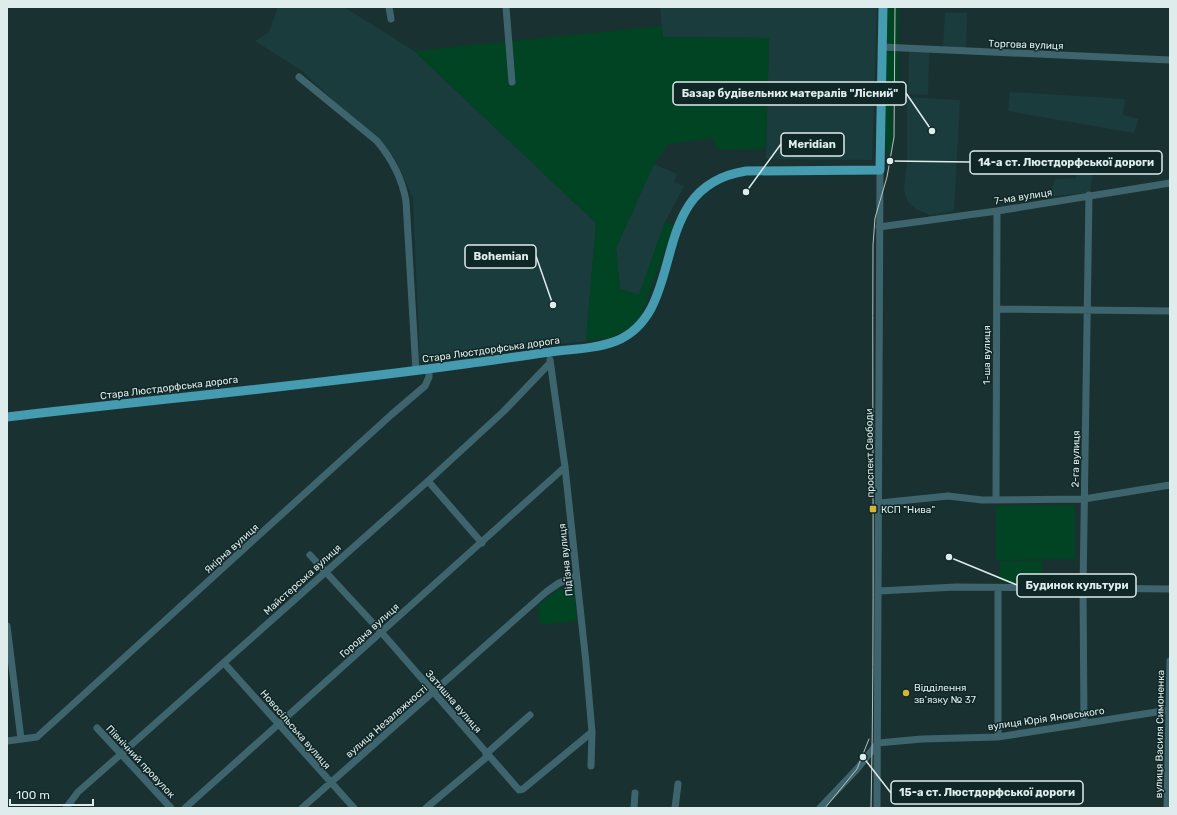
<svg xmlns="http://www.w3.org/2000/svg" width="1177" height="815" viewBox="0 0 1177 815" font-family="Rubik,sans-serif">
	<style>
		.built { fill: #1b3c3c }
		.green { fill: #004423 }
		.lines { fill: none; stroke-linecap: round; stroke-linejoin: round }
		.minor { stroke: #3e656e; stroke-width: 7 }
		.major { stroke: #459baf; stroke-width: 9 }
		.tram { stroke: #b3c3c2; stroke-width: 1 }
		.poi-dot { fill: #d5b534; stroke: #102727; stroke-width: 1.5 }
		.labels { text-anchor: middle; stroke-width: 3; stroke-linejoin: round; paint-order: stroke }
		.street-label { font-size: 10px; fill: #deeceb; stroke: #102727 }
		.poi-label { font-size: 10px; fill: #deeceb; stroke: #102727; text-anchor: start }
		.leader { fill: none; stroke: #deeceb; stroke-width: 1.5 }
		.callout-dot { fill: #deeceb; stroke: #102727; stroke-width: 1.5 }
		.callout { fill: #102727; stroke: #deeceb; stroke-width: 1.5 }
		.callout-label { font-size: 11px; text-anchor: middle; font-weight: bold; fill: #deeceb }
	</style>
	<rect width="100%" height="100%" fill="#1a3131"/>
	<!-- built -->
	<path class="built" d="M278,7H344L414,51L596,223L586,341L420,362L413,198L394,157L302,71L255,41L269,32Z
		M660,7H877L872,160L766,159L769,38L663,37Z
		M945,13H967L966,49H943Z
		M909,51L929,52L928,95L908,94Z
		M1010,92L1125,99L1123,115L1138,119L1134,133L1008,111Z
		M907,97L960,100L954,211L930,215L916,209L908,202L904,190L907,163Z
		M1079,160L1094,162L1090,192L1049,197L1055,179L1076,178Z
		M654,164L677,174L674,182L684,186L665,222L639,295L620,289L616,248Z"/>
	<!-- green -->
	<path class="green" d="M886,7H899L898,90L885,88Z
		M662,26L663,37L769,38L766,149L717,150L714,138L668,144L654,164L616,248L620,289L639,295L665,222L674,225L641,316L629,328L610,338L586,341L596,223L414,51Z
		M887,97L892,98L893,137L890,154L886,151L885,99Z
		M1075,505V559L996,560V506Z
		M1000,561H1042V582H1000Z
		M574,587L577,621L540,625L538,606L558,590Z"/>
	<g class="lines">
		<!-- minor -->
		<path class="minor" d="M389,7L391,19
			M506,7L512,82
			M882,47L1170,60
			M299,77L377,141C392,159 402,178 406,201L416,371
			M879,227L997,211L1170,183
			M997,309L1170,311
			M550,360L565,467L586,663L592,732L591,766
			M428,481L482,543
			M996,499L997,211
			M880,503L948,496L982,500L1084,499L1170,485
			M310,555L382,633L519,790L523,789L592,732
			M998,588V737
			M879,591L956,587L1170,589
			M7,626L21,739
			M224,663L354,808
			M1084,723L1083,589L1089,195
			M97,728L171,808
			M7,741L37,737L391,415L425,386L429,377V369
			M486,754L530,715
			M66,808L78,792L121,754L428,481L504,411L550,363
			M185,808L565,467
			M302,808L546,592L559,583L576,576
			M426,808L488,756
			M634,808L635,793
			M675,808L678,784
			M820,808L857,769L878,743L922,739L998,737L1169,710
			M877,808L880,170
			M1167,808L1170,661"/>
		<!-- major -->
		<path class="major" d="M7,417C160,399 313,385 465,364C496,360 527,355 558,351C577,349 598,348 616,341C691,310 643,187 746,171L880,170L883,7"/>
		<!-- tram -->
		<path class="tram" d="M825,808L857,769L869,739
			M871,808C875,621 872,433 873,245L875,218L887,177L894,137L895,7"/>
	</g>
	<!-- markers -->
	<g class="poi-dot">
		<rect x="869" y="505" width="8" height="8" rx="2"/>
		<circle cx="906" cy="693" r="4"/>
	</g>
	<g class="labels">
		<!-- street labels -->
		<g class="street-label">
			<text transform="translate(1026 44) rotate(2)" y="4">Торгова вулиця</text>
			<text transform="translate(1023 196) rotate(-9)" y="4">7-ма вулиця</text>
			<text transform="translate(491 349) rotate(-8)" y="4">Стара Люстдорфська дорога</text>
			<text transform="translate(986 355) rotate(-90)" y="4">1-ша вулиця</text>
			<text transform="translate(169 387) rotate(-7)" y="4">Стара Люстдорфська дорога</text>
			<text transform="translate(869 453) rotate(-91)" y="4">проспект Свободи</text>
			<text transform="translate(1075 459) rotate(-89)" y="4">2-га вулиця</text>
			<text transform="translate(231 548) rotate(-42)" y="4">Якірна вулиця</text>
			<text transform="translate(565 560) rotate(-96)" y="4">Підʼїзна вулиця</text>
			<text transform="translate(302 579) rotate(-42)" y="4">Майстерська вулиця</text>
			<text transform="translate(369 630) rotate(-42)" y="4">Городна вулиця</text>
			<text transform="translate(454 701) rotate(49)" y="4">Затишна вулиця</text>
			<text transform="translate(1046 718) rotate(-8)" y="4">вулиця Юрія Яновського</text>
			<text transform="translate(386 721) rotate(-41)" y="4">вулиця Незалежності</text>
			<text transform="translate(296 729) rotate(49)" y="4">Новосільська вулиця</text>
			<text transform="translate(1159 734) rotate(-89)" y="4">вулиця Василя Симоненка</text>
			<text transform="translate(141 761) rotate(47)" y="4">Північний провулок</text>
		</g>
		<!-- poi labels -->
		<g class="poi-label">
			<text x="881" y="513">КСП "Нива"</text>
			<text x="914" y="691">Відділення<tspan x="914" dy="12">зв'язку № 37</tspan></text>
		</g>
	</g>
	<!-- callouts -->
	<path class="leader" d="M932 131L906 93M746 192L781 144M890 161L970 162M553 305L536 256M949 557L1017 585M863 757L891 793"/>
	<g class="callout-dot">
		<circle cx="932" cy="131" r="4"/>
		<circle cx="746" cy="192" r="4"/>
		<circle cx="890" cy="161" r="4"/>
		<circle cx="553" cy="305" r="4"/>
		<circle cx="949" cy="557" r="4"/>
		<circle cx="863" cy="757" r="4"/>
	</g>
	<g class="callout">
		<rect x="673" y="82" width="233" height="23" rx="4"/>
		<rect x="781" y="133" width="63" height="23" rx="4"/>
		<rect x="970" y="151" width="192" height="23" rx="4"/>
		<rect x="465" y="245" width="71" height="23" rx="4"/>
		<rect x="1017" y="574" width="119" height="23" rx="4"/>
		<rect x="891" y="781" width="192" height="23" rx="4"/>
	</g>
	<g class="callout-label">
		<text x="790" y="97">Базар будівельних матералів "Лісний"</text>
		<text x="812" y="148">Meridian</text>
		<text x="1066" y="166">14-а ст. Люстдорфської дороги</text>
		<text x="501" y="260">Bohemian</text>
		<text x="1077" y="589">Будинок культури</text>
		<text x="987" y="796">15-а ст. Люстдорфської дороги</text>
	</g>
	<!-- border -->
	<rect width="1177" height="815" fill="none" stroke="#deeceb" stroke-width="16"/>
	<!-- scale -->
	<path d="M10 799v6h83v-6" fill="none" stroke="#deeceb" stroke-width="2"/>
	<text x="16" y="799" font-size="12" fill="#deeceb" stroke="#102727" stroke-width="3" paint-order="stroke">100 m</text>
</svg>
